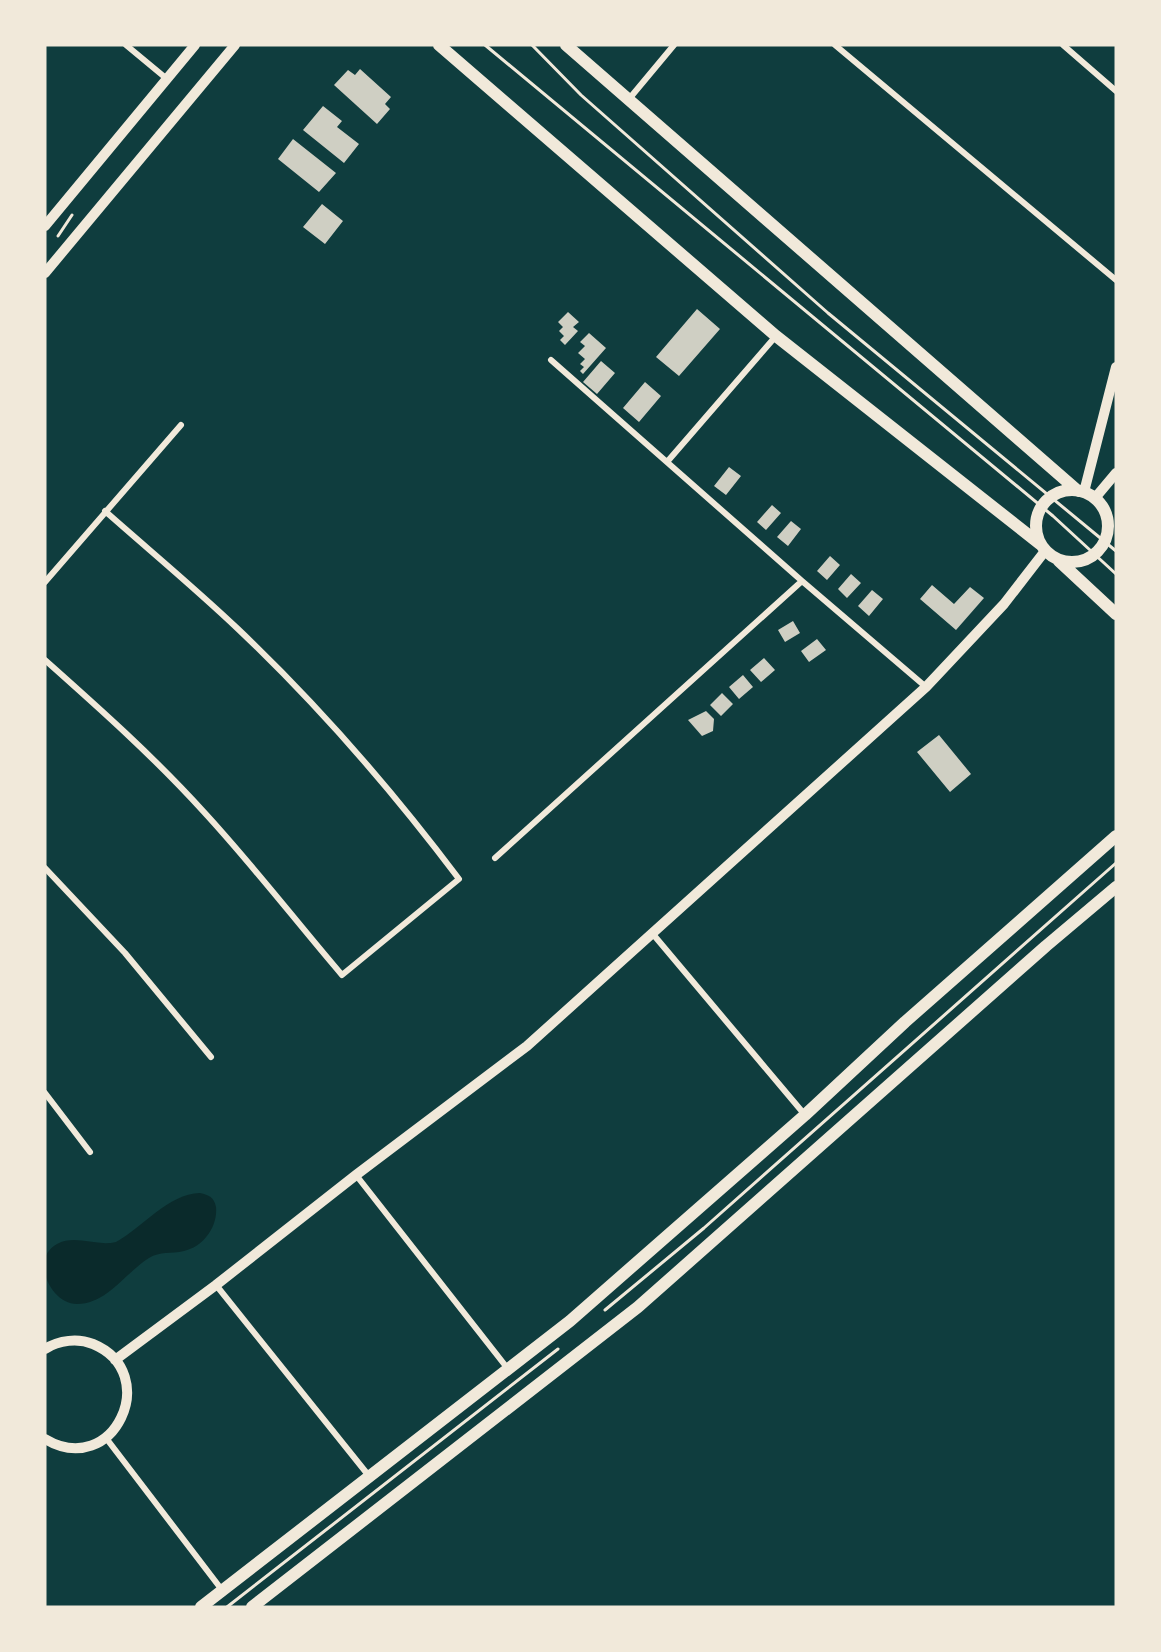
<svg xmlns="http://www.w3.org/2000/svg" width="1161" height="1652" viewBox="0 0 1161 1652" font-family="'Asap Condensed',sans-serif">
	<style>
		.water { fill: #0a2a2b }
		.building { fill: #cfcfc3 }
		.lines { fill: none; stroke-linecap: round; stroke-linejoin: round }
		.path { stroke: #f1e9da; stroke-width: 3 }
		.minor { stroke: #f1e9da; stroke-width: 6 }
		.tertiary { stroke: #f1e9da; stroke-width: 10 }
		.secondary { stroke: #f1e9da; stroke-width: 12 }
	</style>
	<rect width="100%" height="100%" fill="#0f3d3e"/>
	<!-- water -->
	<path class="water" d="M200,1193C209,1195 214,1197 216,1207C218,1227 203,1247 184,1251C171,1254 160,1251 149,1258C125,1273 107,1304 77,1304C50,1304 30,1258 57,1244C76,1234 96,1247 116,1242C143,1227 168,1194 200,1193Z"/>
	<!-- building -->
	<path class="building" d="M360,69L391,97L385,104L390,109L377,124L334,85L348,70L355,75Z
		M323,106L342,121L337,127L359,144L344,163L303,130Z
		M293,139L336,173L319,192L278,159Z
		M322,204L343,221L325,244L303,227Z
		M697,309L720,329L679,376L656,357Z
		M568,312L579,322L573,327L578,331L565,345L560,340L564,336L559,331L563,327L558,322Z
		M589,333L606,348L583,374L580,371L584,367L580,364L585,359L578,353L585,346L580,342Z
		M601,361L615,373L597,394L583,382Z
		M645,382L661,396L639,422L623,408Z
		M729,467L741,476L726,495L714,486Z
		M772,505L781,513L766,530L757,522Z
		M791,521L801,529L788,546L777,537Z
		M830,556L840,565L827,580L817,571Z
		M851,574L861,583L847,598L838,589Z
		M932,585L954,604L970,587L984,598L956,630L920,599Z
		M872,590L883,599L869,616L858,606Z
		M793,621L800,633L785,642L778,630Z
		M817,639L826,650L809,662L801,651Z
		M764,658L775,670L761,682L750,670Z
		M743,675L753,687L739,699L729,687Z
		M722,693L733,704L721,716L710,705Z
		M706,711L714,719L713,731L702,736L688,720Z
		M939,735L971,774L950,792L917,752Z"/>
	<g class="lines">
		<!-- path -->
		<path class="path" d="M485,45L1053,516L1116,574
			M532,45L581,95L828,313L1116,551
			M58,236L72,215
			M605,1310L704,1228L1116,863
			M227,1607L558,1349"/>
		<!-- minor -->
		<path class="minor" d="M126,45L167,79
			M835,45L1116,280
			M1063,45L1116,91
			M629,99L674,45
			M551,360L802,581L926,687
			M667,462L776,336
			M45,582L181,425
			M45,660C99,708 154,757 203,811C252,864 295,920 342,975L459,879C392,790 319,706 238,629C195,588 149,550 105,511
			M495,858L802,581
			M45,868L125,953L211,1057
			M652,933L805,1115
			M45,1093L90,1152
			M356,1175L508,1369
			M216,1285L369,1476
			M106,1438L222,1590"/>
		<!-- tertiary -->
		<path class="tertiary" d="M45,226L195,45
			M45,273L235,45
			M1084,492L1116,367
			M1095,498L1116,473
			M45,1349C59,1340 78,1338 93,1344C163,1373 114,1480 45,1439
			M115,1360L216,1285L356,1175L527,1046L926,687L1004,604L1045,551"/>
		<!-- secondary -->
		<path class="secondary" d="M439,45L776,336L1040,544
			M566,45L1078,491
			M1036 526a36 36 0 1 1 72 0a36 36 0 1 1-72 0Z
			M1059,561L1116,614
			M201,1607L570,1321L805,1115L905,1022L1116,836
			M252,1607L638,1307L1046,946L1116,887"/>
	</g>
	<!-- border -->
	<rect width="1161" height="1652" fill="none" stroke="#f1e9da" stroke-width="93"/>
</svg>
